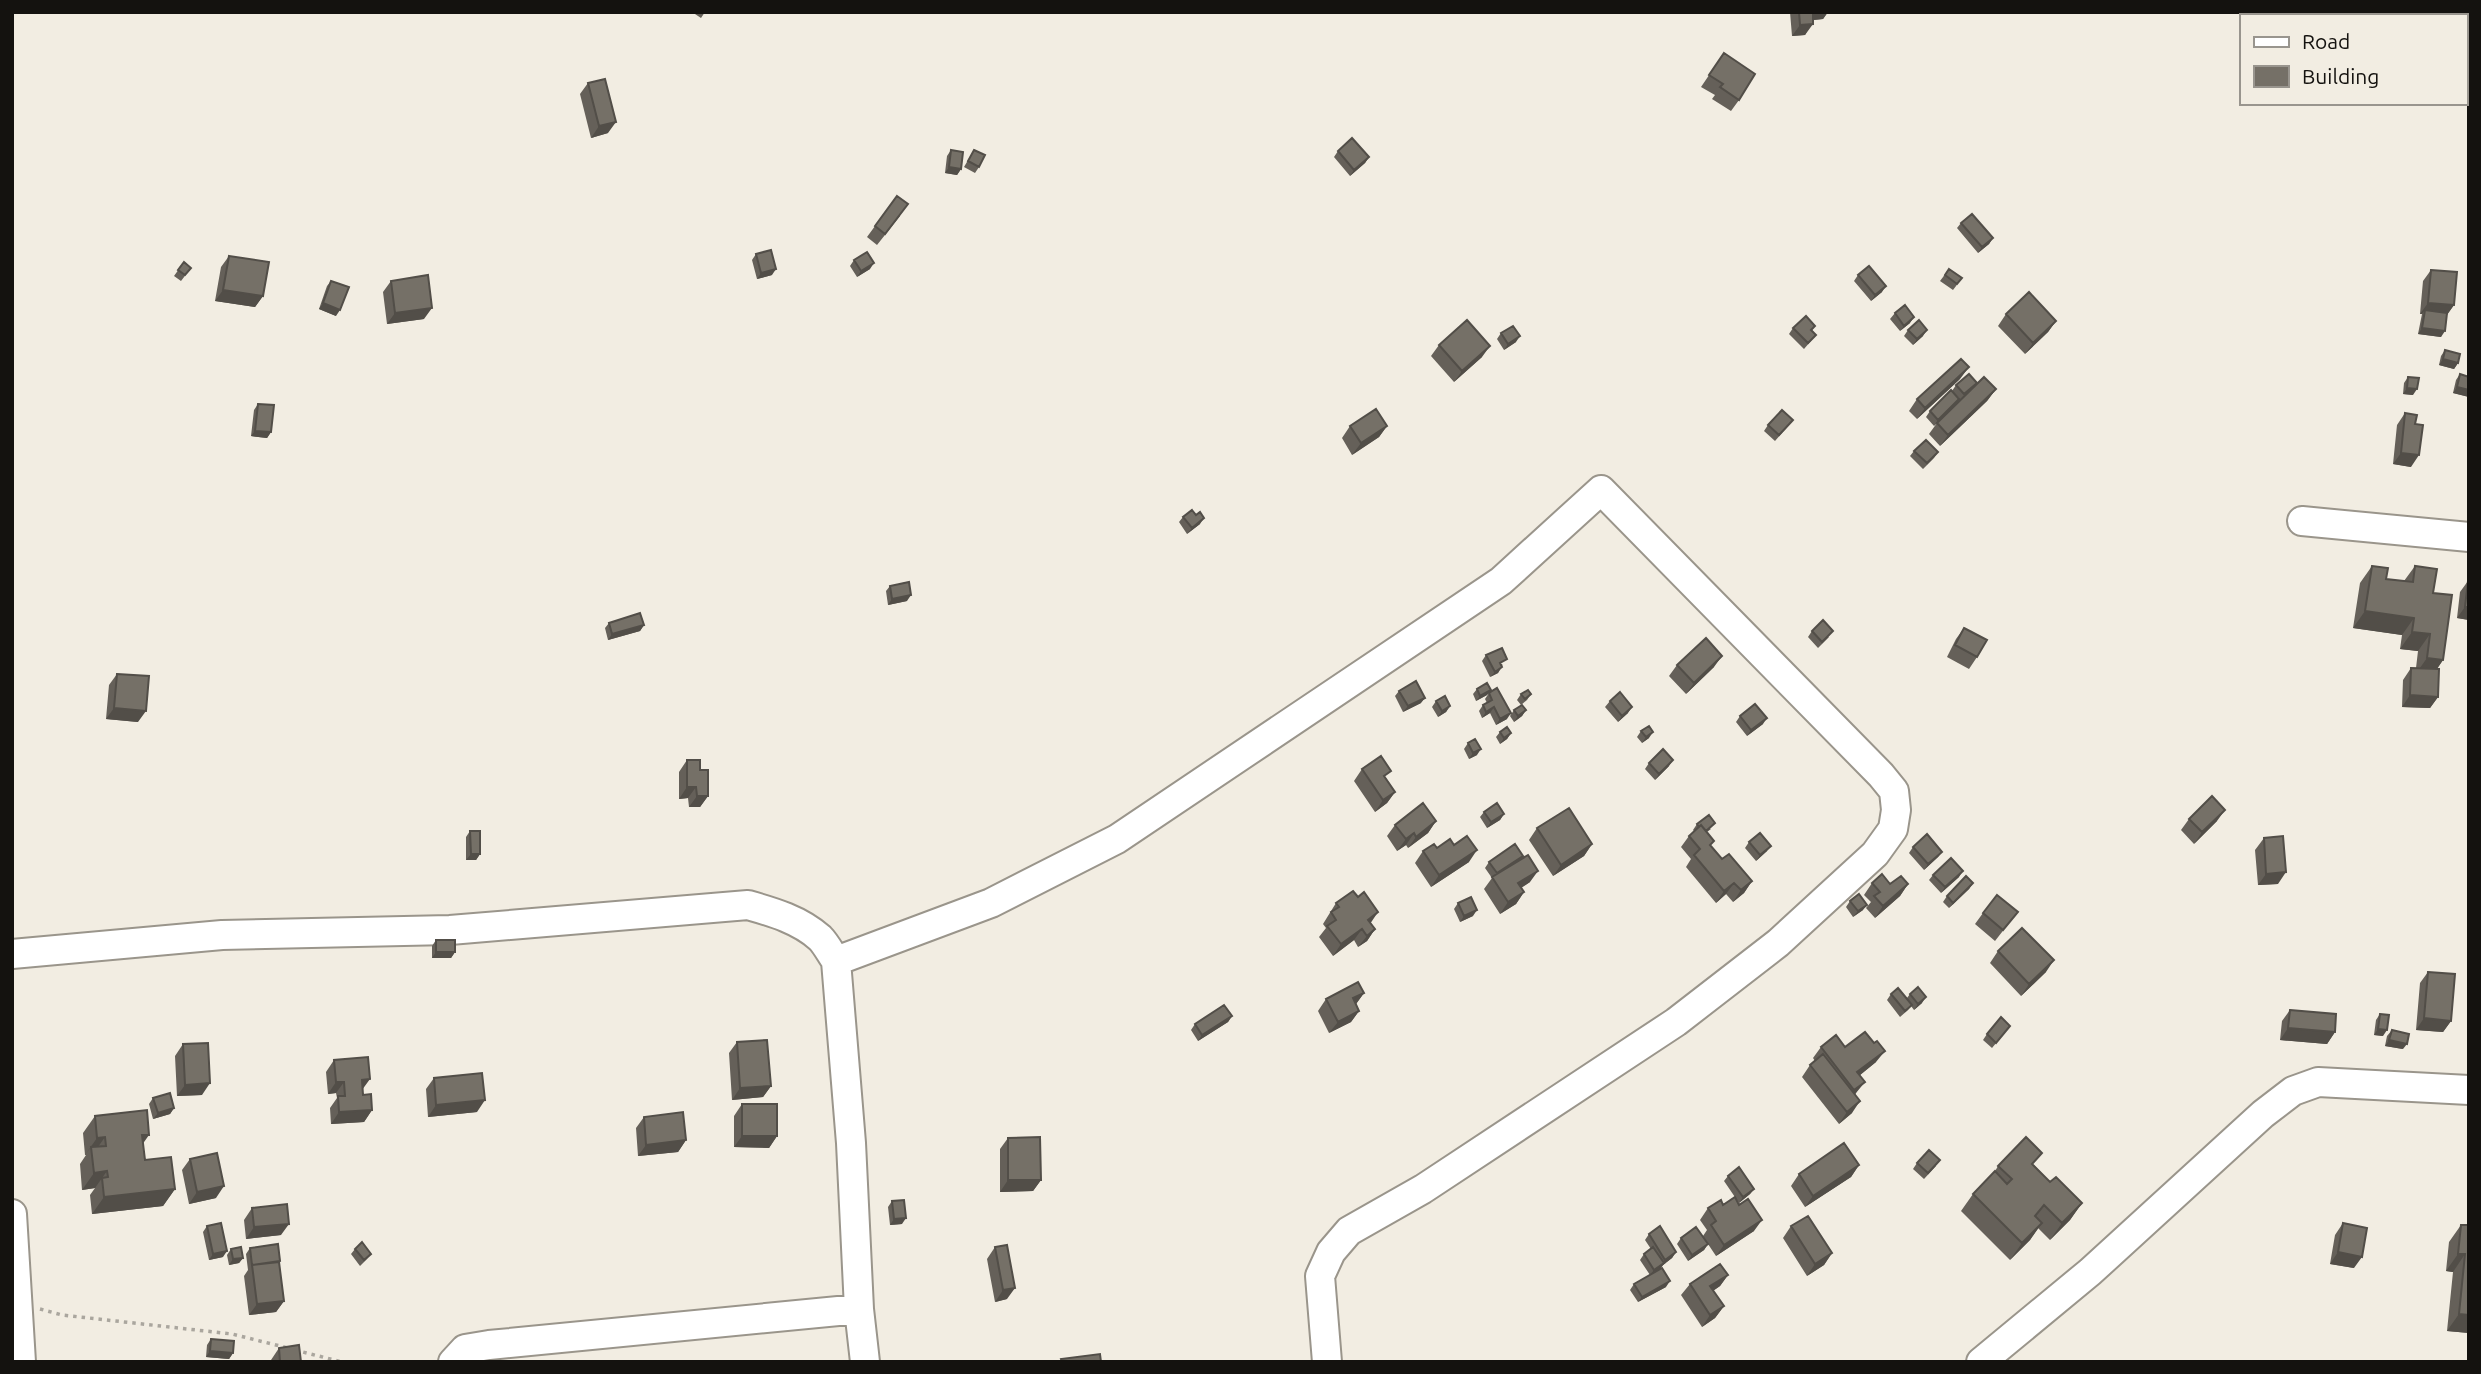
<svg xmlns="http://www.w3.org/2000/svg" width="2481" height="1374" viewBox="0 0 2481 1374" font-family="Ubuntu,sans-serif">
	<style>
		.lines { fill: none; stroke-linecap: round; stroke-linejoin: round }
		.minor-casing { stroke: #9a958b; stroke-width: 32 }
		.path { stroke: #aaa69e; stroke-width: 3.5; stroke-dasharray: 3.5 5; stroke-linecap: butt }
		.minor { stroke: #fff; stroke-width: 28 }
		.wall { fill: #656059 }
		.shaded-wall { fill: #524e48 }
		.building { fill: #757067; stroke: #524e48; stroke-width: 2 }
	</style>
	<rect width="100%" height="100%" fill="#f2ede2"/>
	<g class="lines">
		<!-- minor casing -->
		<g class="minor-casing">
			<path id="minor" d="M2302,521L2469,537
				M12,954L222,935L450,930L748,905C773,912 800,920 820,938C826,944 831,954 836,961L991,903L1117,839L1501,581L1601,490L1881,775L1894,791L1896,810L1893,829L1875,854L1778,943L1676,1022L1423,1189L1349,1231L1331,1252L1320,1276L1327,1362
				M836,961L851,1143L859,1309L865,1362
				M12,1214L21,1362
				M453,1362L465,1349L489,1345L859,1309
				M1981,1362L2090,1272L2263,1114L2293,1091L2318,1082L2469,1090"/>
		</g>
		<!-- path -->
		<path class="path" d="M40,1309L62,1315L232,1334L288,1348
			M295,1350L342,1362"/>
		<!-- minor -->
		<use href="#minor" class="minor"/>
	</g>
	<!-- wall -->
	<path class="wall" d="M692,12H705L701,18Z
		M1790,12H1828L1823,19L1813,20L1805,35L1792,36Z
		M1724,53L1739,100L1731,111L1712,99L1715,95L1701,87Z
		M588,83L608,133L591,138L580,94Z
		M951,150L961,169L957,175L945,173L947,156Z
		M974,150L979,167L975,173L964,167Z
		M1338,151L1369,157L1365,163L1350,176L1334,157Z
		M897,196L900,216L877,245L867,237Z
		M1961,223L1993,238L1989,244L1978,253L1957,228Z
		M756,254L772,275L757,279L752,260Z
		M229,256L263,296L255,307L215,301L221,267Z
		M854,260L870,269L857,277L850,266Z
		M184,262L191,268L181,281L174,276Z
		M1949,269L1962,278L1953,290L1940,281Z
		M2431,270L2454,305L2447,315L2441,337L2418,334L2422,314H2420L2423,281Z
		M1858,275L1882,292L1871,301L1854,281Z
		M331,281L336,316L319,309L327,286Z
		M391,281L424,319L387,324L383,292Z
		M1895,313L1910,323L1900,331L1890,319Z
		M2006,314L2056,321L2048,332L2025,354L1998,326Z
		M1815,326L1812,330L1816,335L1804,349L1789,334L1793,328Z
		M1908,330L1923,336L1913,345L1904,336Z
		M1501,333L1516,342L1504,350L1497,339Z
		M1439,345L1482,357L1454,382L1431,356Z
		M2445,350L2458,363L2454,369L2439,365L2441,356Z
		M2460,374L2469,377V397L2453,393L2456,380Z
		M2408,377L2413,395L2403,394L2404,383Z
		M1960,379L1917,419L1909,411L1917,399Z
		M1956,385L1973,388L1996,389L1987,401L1940,446L1929,434L1937,423L1960,400L1959,399L1955,404L1934,426L1926,417L1930,411L1959,398L1952,391Z
		M258,404L271,432L267,438L251,436L254,410Z
		M2405,413L2411,467L2393,464L2397,425Z
		M1768,425H1789L1775,441L1764,431Z
		M1350,426H1387L1379,437L1352,455L1342,438Z
		M1914,451L1938,452L1934,458L1923,469L1910,456Z
		M1196,515L1200,524L1187,534L1179,522L1183,517Z
		M2372,566L2386,579L2404,581L2415,566L2433,593L2443,660L2437,669L2438,697L2430,708L2402,707L2403,680L2411,668H2416L2418,651L2400,649L2402,635L2353,628L2360,583Z
		M2468,581L2469,620L2457,618L2460,592Z
		M890,586L907,601L888,605L886,591Z
		M609,623L644,625L640,631L608,640L605,628Z
		M1964,628L1977,657L1969,669L1947,657L1956,639Z
		M1812,631L1829,637L1818,648L1808,637Z
		M1486,655L1503,665L1501,666L1498,673L1490,677L1482,661Z
		M1677,665L1714,667L1686,694L1669,676Z
		M117,674L138,722L106,719L109,685Z
		M1477,689L1491,690L1487,695L1476,701L1473,694Z
		M1399,691L1421,703L1403,712L1395,696Z
		M1489,693L1507,719L1496,725L1490,713L1482,718L1479,711L1483,705L1487,703L1485,699Z
		M1521,694H1531L1527,700L1521,705L1517,700Z
		M1436,701L1450,706L1446,712L1438,717L1432,707Z
		M1610,701L1628,713L1618,722L1605,707Z
		M1514,710H1526L1522,716L1514,722L1510,716Z
		M1740,716L1763,724L1747,736L1736,722Z
		M1641,731L1649,738L1642,743L1637,737Z
		M1500,732L1511,733L1507,739L1500,744L1496,737Z
		M1468,743L1477,755L1469,759L1464,749Z
		M687,760L700,770L708,796L700,807H689L688,798L679,799V772Z
		M1649,763L1669,766L1655,780L1645,769Z
		M1362,769L1386,778L1395,792L1387,803L1375,812L1354,781Z
		M1484,812L1504,814L1500,820L1487,828L1480,817Z
		M2189,819L2217,821L2194,844L2181,830Z
		M1436,821L1428,833L1408,848L1406,845L1397,851L1387,836L1395,825Z
		M1697,824L1711,829L1707,832L1711,846L1722,859L1752,881L1744,893L1733,902L1726,894L1716,903L1686,867L1691,859L1681,847L1689,836L1694,831L1693,830Z
		M1537,828L1592,844L1584,856L1553,876L1529,840Z
		M470,831L480,854L476,860H466V837Z
		M2264,838L2278,884L2258,885L2255,850Z
		M1749,842L1767,851L1756,861L1745,848Z
		M1454,845L1469,862L1431,887L1415,863L1423,851Z
		M1913,847L1942,852L1938,857L1924,870L1909,853Z
		M1523,856L1520,860L1530,882L1521,888L1524,892L1516,904L1500,914L1484,889L1492,878L1485,868L1489,862Z
		M1933,875L1959,877L1941,893L1929,880Z
		M1872,883L1890,884H1908L1900,896L1875,918L1866,908L1871,902L1864,895Z
		M1973,883L1969,889L1949,908L1943,902L1947,896Z
		M1850,901L1863,910L1853,917L1846,907Z
		M1336,903L1371,923L1375,929L1367,941L1358,947L1354,940L1333,956L1319,937L1326,928L1323,924Z
		M1458,903L1473,916L1460,922L1454,909Z
		M1983,913L2009,923L1995,941L1975,924Z
		M436,940L455,952L451,958H432V946Z
		M1998,951L2046,972L2021,996L1990,963Z
		M2428,972L2451,1021L2443,1032L2416,1030L2420,983Z
		M1364,993L1356,1004L1359,1011L1351,1022L1329,1033L1318,1011L1326,999Z
		M1891,994L1907,998L1910,994L1922,1003L1914,1010L1911,1006L1908,1010L1900,1017L1887,1000Z
		M2290,1010L2335,1032L2327,1044L2280,1040L2282,1021Z
		M2380,1014L2383,1036L2374,1035L2376,1020Z
		M1232,1016L1228,1022L1198,1041L1191,1030L1195,1024Z
		M2392,1030L2403,1049L2385,1046L2387,1036Z
		M2006,1031L1992,1048L1983,1040L1987,1034Z
		M737,1042L771,1086L763,1097L732,1100L729,1053Z
		M183,1044L202,1095L177,1096L175,1056Z
		M1821,1047L1876,1062L1860,1075L1856,1093L1855,1095L1852,1113L1839,1124L1802,1077L1810,1065L1815,1061L1813,1058Z
		M334,1060L363,1089V1095L372,1110L364,1122L331,1124L330,1108L337,1098L336,1093L328,1094L326,1072Z
		M434,1078L477,1112L428,1117L426,1089Z
		M153,1098L174,1108L170,1114L153,1119L149,1104Z
		M742,1104L777,1136L769,1148L734,1147V1116Z
		M95,1116L143,1144L145,1160L175,1189L163,1206L92,1214L90,1195L95,1188L82,1190L80,1164L86,1155H85L83,1133Z
		M644,1117L686,1140L678,1152L638,1156L636,1128Z
		M1008,1138L1041,1180L1033,1191L1000,1192V1149Z
		M190,1159L216,1198L189,1204L182,1170Z
		M1917,1163L1936,1166L1924,1179L1913,1169Z
		M1859,1165L1851,1177L1805,1207L1791,1186L1799,1174Z
		M2034,1165L2050,1182L2082,1203L2070,1220L2050,1240L2038,1228L2030,1240L2010,1260L1961,1211L1973,1194L1994,1173L1998,1166Z
		M1728,1176L1754,1189L1750,1194L1739,1203L1724,1181Z
		M892,1201L902,1224L890,1225L888,1207Z
		M1723,1205L1754,1231L1716,1256L1708,1244L1704,1250L1688,1261L1677,1244L1681,1238L1703,1236L1707,1230L1700,1220L1708,1208Z
		M252,1208L281,1235L246,1239L244,1220Z
		M2343,1223L2354,1268L2330,1264L2335,1235Z
		M2461,1225H2469V1333L2447,1331L2453,1272L2446,1271L2449,1242Z
		M207,1226L223,1257L209,1260L203,1232Z
		M1791,1226L1832,1253L1824,1265L1807,1276L1783,1238Z
		M1649,1234L1676,1252L1672,1258L1663,1265L1660,1269L1666,1287L1638,1302L1630,1290L1634,1284L1650,1275L1640,1260L1644,1254L1651,1249L1645,1240Z
		M995,1247L1007,1299L995,1302L987,1259Z
		M250,1248L279,1262L284,1301L276,1312L249,1315L244,1276L248,1270L246,1254Z
		M231,1249L243,1258L239,1263L229,1265L227,1255Z
		M355,1249L371,1254L367,1259L360,1266L351,1254Z
		M1728,1275L1720,1286L1713,1291L1724,1306L1715,1318L1702,1327L1681,1295L1690,1284Z
		M211,1339L233,1353L229,1359L206,1357L207,1345Z
		M279,1348L301,1362H271V1360Z"/>
	<!-- shaded-wall -->
	<path class="shaded-wall" d="M1810,12H1828L1823,19L1804,21Z
		M1813,24L1805,35L1792,36L1800,25Z
		M616,122L608,133L591,138L599,126Z
		M1369,157L1365,163L1350,176L1354,170Z
		M949,167L961,169L957,175L945,173Z
		M1993,238L1989,244L1978,253L1982,247Z
		M874,263L870,269L857,277L861,271Z
		M776,269L772,275L757,279L761,273Z
		M1886,286L1882,292L1871,301L1875,295Z
		M223,290L263,296L255,307L215,301Z
		M323,303L340,310L336,316L319,309Z
		M2428,303L2454,305L2446,316L2425,310L2422,314H2420Z
		M432,308L424,319L387,324L395,313Z
		M1914,317L1910,323L1900,331L1904,326Z
		M2056,321L2048,332L2025,354L2033,343Z
		M2422,328L2445,331L2441,337L2418,334Z
		M1927,330L1923,336L1913,345L1917,339Z
		M1520,336L1516,342L1504,350L1508,344Z
		M1490,346L1482,357L1454,382L1462,371Z
		M2443,359L2458,363L2454,369L2439,365Z
		M1969,367L1960,379L1917,419L1925,408Z
		M2457,387L2469,390V397L2453,393Z
		M2407,388L2417,389L2413,395L2403,394Z
		M1996,389L1987,401L1940,446L1948,435Z
		M1959,399L1955,404L1934,426L1938,420Z
		M1387,426L1379,437L1352,455L1361,443Z
		M255,431L271,432L267,438L251,436Z
		M2401,453L2419,455L2411,467L2393,464Z
		M1204,518L1200,524L1187,534L1192,528Z
		M911,595L907,601L888,605L892,599Z
		M2465,607H2469V620L2457,618Z
		M2365,611L2414,618L2402,635L2353,628Z
		M644,625L640,631L608,640L612,634Z
		M2412,632L2430,634L2418,651L2400,649Z
		M1722,656L1714,667L1686,694L1694,683Z
		M2427,658L2443,660L2431,677L2415,675Z
		M1502,667L1498,673L1490,677L1495,672Z
		M1491,690L1487,695L1476,701L1480,696Z
		M2410,695L2438,697L2430,708L2402,707Z
		M1425,698L1421,703L1403,712L1408,706Z
		M1450,706L1446,712L1438,717L1442,711Z
		M1494,707L1490,713L1482,718L1486,712Z
		M1632,707L1628,713L1618,722L1622,716Z
		M114,708L146,711L138,722L106,719Z
		M1526,710L1522,716L1514,722L1518,716Z
		M1511,713L1507,719L1496,725L1500,719Z
		M1767,718L1763,724L1747,736L1751,730Z
		M1653,732L1649,738L1642,743L1646,737Z
		M1511,733L1507,739L1500,744L1504,738Z
		M1481,749L1477,755L1469,759L1473,753Z
		M1673,760L1669,766L1655,780L1659,774Z
		M687,787H696L688,798L679,799Z
		M1395,792L1387,803L1375,812L1383,800Z
		M697,796H708L700,807H689Z
		M2225,810L2217,821L2194,844L2202,832Z
		M1504,814L1500,820L1487,828L1491,822Z
		M1436,821L1428,833L1408,848L1416,837Z
		M1414,833L1406,845L1397,851L1406,839Z
		M1592,844L1584,856L1553,876L1561,865Z
		M1771,846L1767,851L1756,861L1760,855Z
		M1477,850L1469,862L1431,887L1439,875Z
		M1942,852L1938,857L1924,870L1928,864Z
		M471,854H480L476,860H466Z
		M1538,871L1530,882L1510,895L1518,883Z
		M1963,871L1959,877L1941,893L1945,887Z
		M2286,872L2278,884L2258,885L2266,874Z
		M1752,881L1744,893L1733,902L1741,890Z
		M1734,883L1726,894L1716,903L1724,891Z
		M1973,883L1969,889L1949,908L1953,903Z
		M1908,884L1900,896L1875,918L1883,906Z
		M1524,892L1516,904L1500,914L1508,902Z
		M1867,905L1863,910L1853,917L1858,911Z
		M1477,910L1473,916L1460,922L1464,916Z
		M1378,912L1370,924L1368,920Z
		M1362,929L1354,940L1333,956L1341,944Z
		M1375,929L1367,941L1358,947L1367,936Z
		M436,952H455L451,958H432Z
		M2054,960L2046,972L2021,996L2029,984Z
		M1364,993L1356,1004L1353,998Z
		M1926,997L1922,1003L1914,1010L1918,1004Z
		M1359,1011L1351,1022L1329,1033L1338,1022Z
		M1232,1016L1228,1022L1198,1041L1202,1035Z
		M2424,1018L2451,1021L2443,1032L2416,1030Z
		M2288,1028L2335,1032L2327,1044L2280,1040Z
		M2378,1029L2387,1030L2383,1036L2374,1035Z
		M2389,1040L2407,1044L2403,1049L2385,1046Z
		M1885,1051L1876,1062L1849,1084L1857,1072Z
		M370,1079L362,1090V1080Z
		M336,1082H344L336,1093L328,1094Z
		M1865,1082L1856,1093L1846,1101L1854,1090Z
		M210,1083L202,1095L177,1096L185,1085Z
		M771,1086L763,1097L732,1100L740,1088Z
		M485,1100L477,1112L428,1117L436,1105Z
		M1860,1101L1852,1113L1839,1124L1847,1112Z
		M174,1108L170,1114L153,1119L158,1113Z
		M372,1110L364,1122L331,1124L339,1112Z
		M142,1135H149L137,1152Z
		M742,1136H777L769,1148L734,1147Z
		M105,1137L93,1154L91,1147L85,1155L97,1138Z
		M686,1140L678,1152L638,1156L646,1145Z
		M1859,1165L1851,1177L1805,1207L1813,1196Z
		M107,1171L95,1188L82,1190L94,1173Z
		M1008,1180H1041L1033,1191L1000,1192Z
		M224,1186L216,1198L189,1204L197,1192Z
		M175,1189L163,1206L92,1214L104,1197Z
		M1754,1189L1750,1194L1739,1203L1743,1197Z
		M2082,1203L2070,1220L2050,1240L2062,1223Z
		M906,1218L902,1224L890,1225L894,1219Z
		M1762,1220L1754,1231L1716,1256L1724,1245Z
		M2042,1223L2030,1240L2010,1260L2022,1243Z
		M289,1224L281,1235L246,1239L254,1227Z
		M1708,1244L1704,1250L1688,1261L1692,1255Z
		M227,1251L223,1257L209,1260L213,1254Z
		M1676,1252L1672,1258L1663,1265L1660,1269L1650,1275L1654,1270L1662,1264L1665,1260Z
		M2338,1252L2362,1257L2354,1268L2330,1264Z
		M1832,1253L1824,1265L1807,1276L1815,1264Z
		M2458,1254H2465L2453,1272L2446,1271Z
		M243,1258L239,1263L229,1265L233,1259Z
		M1728,1275L1720,1286L1702,1298L1710,1286Z
		M1670,1281L1666,1287L1638,1302L1642,1297Z
		M1015,1288L1007,1299L995,1302L1003,1290Z
		M284,1301L276,1312L249,1315L257,1304Z
		M1724,1306L1715,1318L1702,1327L1710,1315Z
		M2459,1314L2469,1315V1333L2447,1331Z
		M210,1351L233,1353L229,1359L206,1357Z"/>
	<!-- building -->
	<path class="building" d="M1799,12H1813V24L1800,25Z
		M1724,53L1755,74L1739,100L1720,87L1723,84L1709,75Z
		M605,79L616,122L599,126L588,83Z
		M1352,138L1369,157L1354,170L1338,151Z
		M951,150L963,152L961,169L949,167Z
		M974,150L985,155L979,167L968,161Z
		M897,196L908,204L885,234L875,226Z
		M1972,214L1993,238L1982,247L1961,223Z
		M771,250L776,269L761,273L756,254Z
		M867,252L874,263L861,271L854,260Z
		M229,256L269,262L263,296L223,290Z
		M184,262L191,268L185,275L178,270Z
		M1869,266L1886,286L1875,295L1858,275Z
		M1949,269L1962,278L1957,284L1945,275Z
		M2431,270L2457,272L2454,305L2428,303Z
		M428,275L432,308L395,313L391,281Z
		M331,281L349,287L340,310L323,303Z
		M2029,292L2056,321L2033,343L2006,314Z
		M1905,305L1914,317L1904,326L1895,313Z
		M2425,310L2447,313L2445,331L2422,328Z
		M1806,316L1815,326L1811,330L1816,335L1808,343L1793,328Z
		M1467,320L1490,346L1462,371L1439,345Z
		M1919,320L1927,330L1917,339L1908,330Z
		M1513,326L1520,336L1508,344L1501,333Z
		M2445,350L2460,354L2458,363L2443,359Z
		M1961,359L1969,367L1925,408L1917,399Z
		M1969,374L1977,383L1964,394L1956,385Z
		M2460,374L2469,377V390L2457,387Z
		M1984,377L1996,389L1948,435L1937,423Z
		M2408,377L2419,378L2417,389L2407,388Z
		M1951,390L1959,399L1938,420L1930,411Z
		M258,404L274,405L271,432L255,431Z
		M1376,409L1387,426L1361,443L1350,426Z
		M1782,410L1793,420L1779,435L1768,425Z
		M2405,413L2417,415L2415,424L2423,425L2419,455L2401,453Z
		M1926,440L1938,452L1927,463L1914,451Z
		M1192,510L1196,515L1200,512L1204,518L1192,528L1183,517Z
		M2372,566L2388,568L2386,579L2413,582L2415,566L2437,569L2433,593L2452,595L2443,660L2427,658L2430,634L2412,632L2414,618L2365,611Z
		M2468,581H2469V607H2465Z
		M909,582L911,595L892,599L890,586Z
		M640,613L644,625L612,634L609,623Z
		M1823,620L1833,631L1822,642L1812,631Z
		M1964,628L1987,640L1977,657L1955,645Z
		M1706,638L1722,656L1694,683L1677,665Z
		M1502,648L1507,659L1500,663L1502,667L1495,672L1486,655Z
		M2411,668L2439,669L2438,697L2410,695Z
		M117,674L149,676L146,711L114,708Z
		M1416,681L1425,698L1408,706L1399,691Z
		M1487,683L1491,690L1480,696L1477,689Z
		M1497,688L1511,713L1500,719L1494,707L1486,712L1483,705L1492,700L1489,693Z
		M1528,690L1531,694L1525,699L1521,694Z
		M1620,692L1632,707L1622,716L1610,701Z
		M1445,696L1450,706L1442,711L1436,701Z
		M1755,704L1767,718L1751,730L1740,716Z
		M1522,705L1526,710L1518,716L1514,710Z
		M1649,726L1653,732L1646,737L1641,731Z
		M1507,727L1511,733L1504,738L1500,732Z
		M1475,739L1481,749L1473,753L1468,743Z
		M1663,749L1673,760L1659,774L1649,763Z
		M1381,756L1391,771L1384,776L1395,792L1383,800L1362,769Z
		M687,760H700V770H708V796H697L696,787H687Z
		M2212,796L2225,810L2202,832L2189,819Z
		M1423,803L1436,821L1416,837L1414,833L1406,839L1395,825Z
		M1497,803L1504,814L1491,822L1484,812Z
		M1569,808L1592,844L1561,865L1537,828Z
		M1709,815L1715,823L1706,831L1701,825L1699,827L1697,824Z
		M1701,825L1714,841L1710,845L1722,859L1729,854L1752,881L1741,890L1734,883L1724,891L1694,855L1700,849L1689,836Z
		M470,831H480V854H471Z
		M1760,833L1771,846L1760,855L1749,842Z
		M1927,834L1942,852L1928,864L1913,847Z
		M1467,836L1477,850L1439,875L1423,851L1434,844L1437,848L1450,839L1454,845Z
		M2283,836L2286,872L2266,874L2264,838Z
		M1515,844L1523,856L1497,873L1489,862Z
		M1528,855L1538,871L1518,883L1524,892L1508,902L1492,877Z
		M1951,858L1963,871L1945,887L1933,875Z
		M1882,874L1890,884L1901,876L1908,884L1883,906L1874,896L1880,892L1872,883Z
		M1966,876L1973,883L1953,903L1947,896Z
		M1353,891L1358,897L1364,892L1378,912L1368,920L1375,929L1367,936L1362,929L1341,944L1327,926L1336,920L1331,912L1339,907L1336,903Z
		M1859,894L1867,905L1858,911L1850,901Z
		M1997,895L2018,912L2003,930L1983,913Z
		M1471,897L1477,910L1464,916L1458,903Z
		M2022,928L2054,960L2029,984L1998,951Z
		M436,940H455V952H436Z
		M2428,972L2455,974L2451,1021L2424,1018Z
		M1358,982L1364,993L1353,998L1359,1011L1338,1022L1326,999Z
		M1918,987L1926,997L1918,1004L1910,994Z
		M1898,988L1912,1005L1905,1011L1891,994Z
		M1224,1005L1232,1016L1202,1035L1195,1024Z
		M2290,1010L2336,1014L2335,1032L2288,1028Z
		M2380,1014L2389,1015L2387,1030L2378,1029Z
		M2001,1017L2010,1026L1996,1043L1987,1034Z
		M2392,1030L2409,1034L2407,1044L2389,1040Z
		M1865,1032L1874,1043L1877,1041L1885,1051L1857,1072L1865,1082L1854,1090L1821,1047L1836,1035L1845,1047Z
		M767,1040L771,1086L740,1088L737,1042Z
		M208,1043L210,1083L185,1085L183,1044Z
		M1823,1054L1860,1101L1847,1112L1810,1065Z
		M368,1057L370,1079L362,1080L363,1095L371,1094L372,1110L339,1112L338,1096H345L344,1082H336L334,1060Z
		M482,1073L485,1100L436,1105L434,1078Z
		M170,1093L174,1108L158,1113L153,1098Z
		M742,1104H777V1136H742Z
		M147,1110L149,1135H142L145,1160L171,1157L175,1189L104,1197L102,1178L108,1177L107,1171L94,1173L91,1147L106,1146L105,1137L97,1138L95,1116Z
		M683,1112L686,1140L646,1145L644,1117Z
		M1040,1137L1041,1180H1008V1138Z
		M2026,1137L2042,1153L2032,1164L2050,1182L2056,1177L2082,1203L2062,1223L2044,1205L2035,1216L2042,1223L2022,1243L1973,1194L1995,1171L2007,1184L2012,1179L1998,1166Z
		M1844,1143L1859,1165L1813,1196L1799,1174Z
		M1929,1150L1940,1160L1928,1173L1917,1163Z
		M217,1153L224,1186L197,1192L190,1159Z
		M1739,1167L1754,1189L1743,1197L1728,1176Z
		M1735,1197L1739,1205L1748,1199L1762,1220L1724,1245L1711,1225L1716,1221L1708,1208L1721,1200L1723,1205Z
		M904,1200L906,1218L894,1219L892,1201Z
		M287,1204L289,1224L254,1227L252,1208Z
		M1808,1216L1832,1253L1815,1264L1791,1226Z
		M221,1223L227,1251L213,1254L207,1226Z
		M2343,1223L2367,1228L2362,1257L2338,1252Z
		M2461,1225H2469V1315L2459,1314L2465,1254H2458Z
		M1660,1226L1676,1252L1665,1260L1649,1234Z
		M1696,1227L1708,1244L1692,1255L1681,1238Z
		M362,1242L371,1254L364,1260L355,1249Z
		M278,1244L280,1261L252,1265L250,1248Z
		M1007,1245L1015,1288L1003,1290L995,1247Z
		M241,1247L243,1258L233,1259L231,1249Z
		M1653,1247L1664,1263L1654,1270L1644,1254Z
		M279,1262L284,1301L257,1304L252,1265Z
		M1720,1264L1728,1275L1710,1286L1724,1306L1710,1315L1690,1284Z
		M1662,1268L1670,1281L1642,1297L1634,1284Z
		M211,1339L234,1341L233,1353L210,1351Z
		M299,1345L301,1362H280L279,1348Z
		M1100,1354L1101,1362H1062L1061,1359Z"/>
	<!-- border -->
	<rect width="2481" height="1374" fill="none" stroke="#14120f" stroke-width="28"/>
	<!-- legend -->
	<rect x="2240" y="14" width="228" height="91" fill="#f2ede2" stroke="#99958e" stroke-width="2"/>
	<rect x="2254" y="37" width="35" height="10" fill="#ffffff" stroke="#99958e" stroke-width="2"/>
	<text x="2302" y="49" font-size="21" fill="#14120f">Road</text>
	<rect x="2254" y="66" width="35" height="21" fill="#757067" stroke="#99958e" stroke-width="2"/>
	<text x="2302" y="84" font-size="21" fill="#14120f">Building</text>
</svg>
